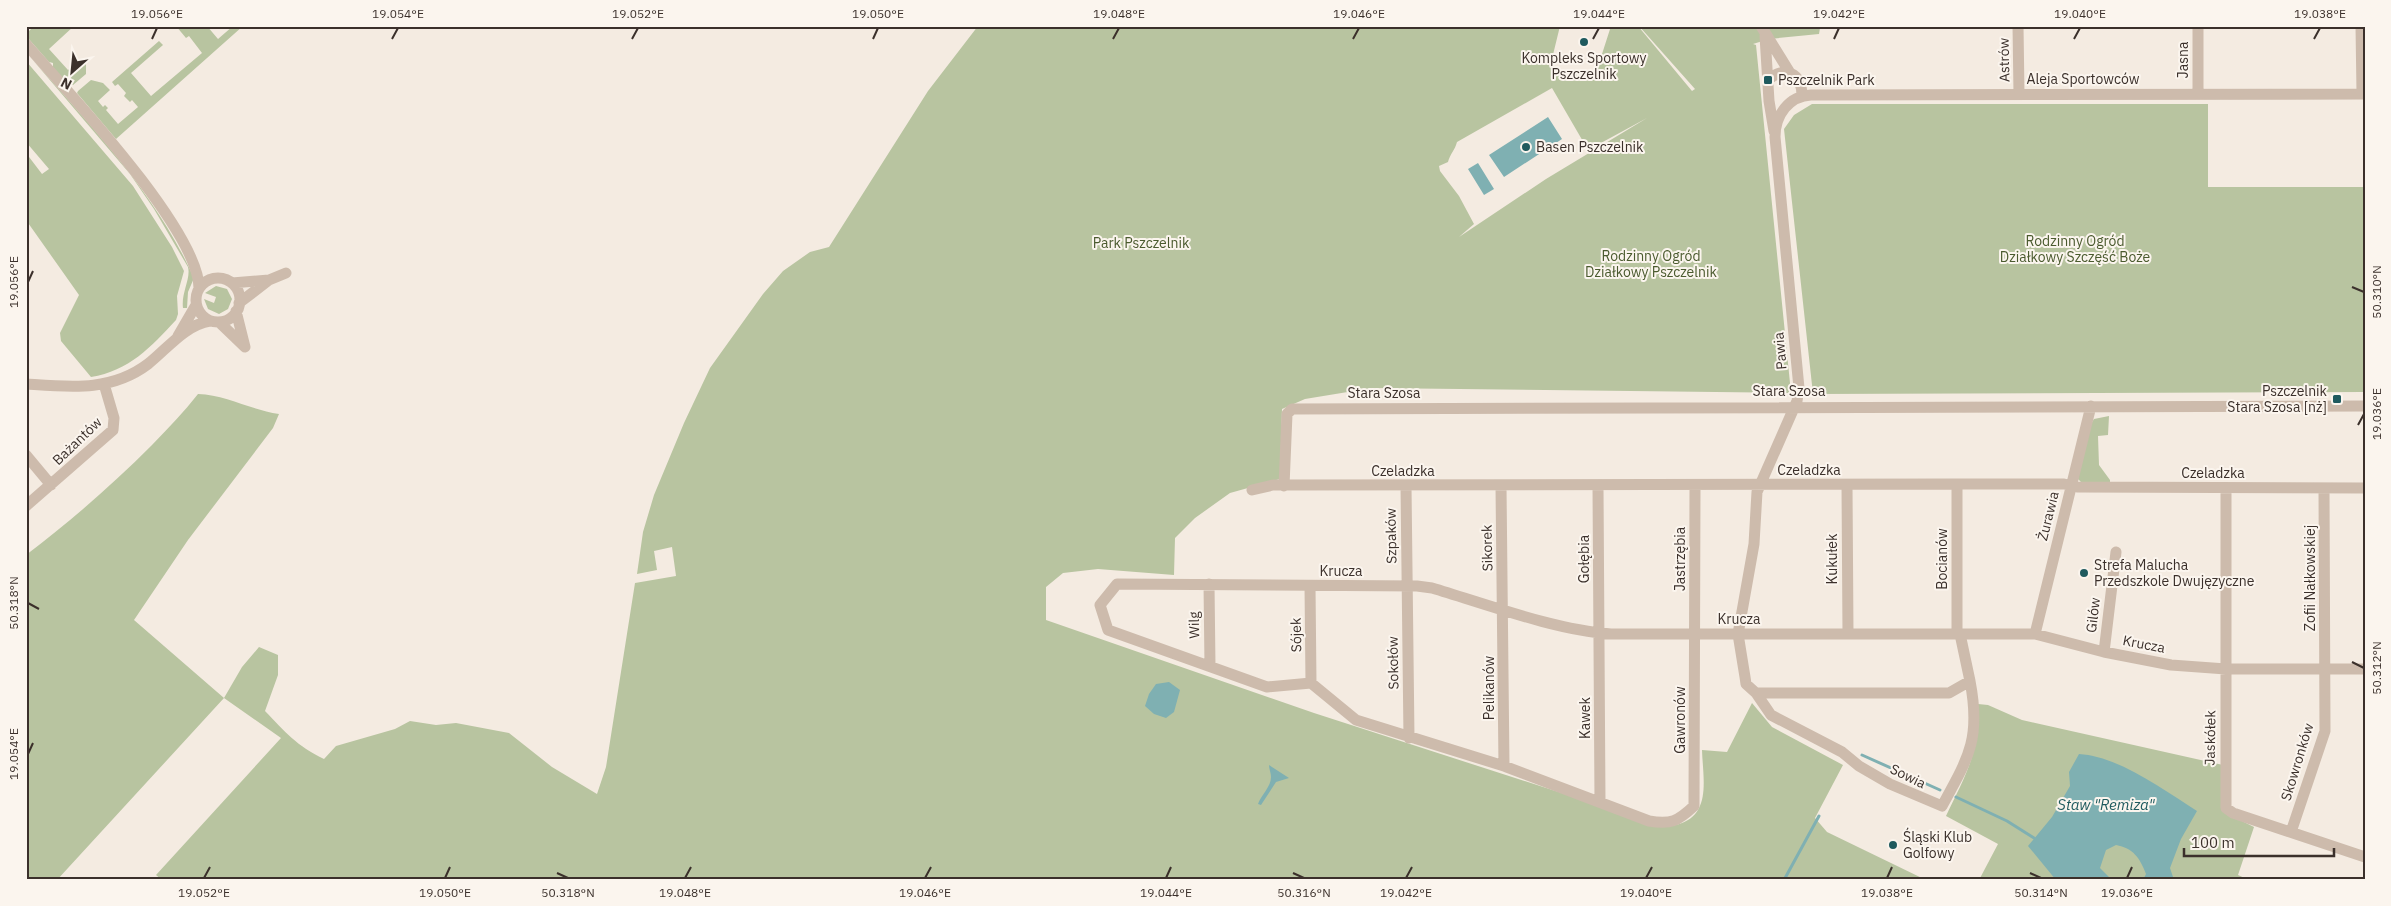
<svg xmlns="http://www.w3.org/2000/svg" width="2391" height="906" viewBox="0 0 2391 906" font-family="'IBM Plex Sans',sans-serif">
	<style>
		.green { fill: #b8c4a0; fill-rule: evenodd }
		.water { fill: #7fb0b2 }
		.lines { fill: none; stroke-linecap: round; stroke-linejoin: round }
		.stream { stroke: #7fb0b2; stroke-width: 3 }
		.street { stroke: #cdbbac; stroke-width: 11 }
		.ticks { fill: none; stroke: #3b302b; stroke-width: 2 }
		.poi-dot { fill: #1f5a5e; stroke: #fbf5ee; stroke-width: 2 }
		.labels { text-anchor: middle; stroke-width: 4; stroke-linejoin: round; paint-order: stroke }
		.poi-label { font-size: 14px; fill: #3b302b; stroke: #fbf5ee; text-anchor: start }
		.street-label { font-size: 14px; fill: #3b302b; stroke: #fbf5ee }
		.park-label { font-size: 14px; fill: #4a5a2e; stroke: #fbf5ee }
		.water-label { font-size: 15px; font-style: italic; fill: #1f5a5e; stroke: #fbf5ee }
		.neatline { fill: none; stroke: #3b302b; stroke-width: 2 }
		.ticks-label { font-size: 12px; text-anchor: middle; fill: #3b302b }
	</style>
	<rect width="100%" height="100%" fill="#f4ebe1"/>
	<!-- green -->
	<path class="green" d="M34,26H74L49,49L68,70L82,59L86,63V74L73,85H68L53,68V63L49,62L27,37V33Z
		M176,26H207L218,39L233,26H243L116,139L77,93L78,91L91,80L103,83L110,90L98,101L103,107L105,105L108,108L106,110L118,124L138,107L132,100L130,102L124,96L126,93L118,84L115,86L112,82L159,41L163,45L131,73L151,96L202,53L189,36L186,38Z
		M978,26H1560L1550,67L1594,79L1611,26H1638L1692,91L1695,89L1639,26H1876L1820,28L1819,34L1769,39L1753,44L1756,45L1791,393L1372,388L1305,399L1282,409L1280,479L1230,493L1195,518L1175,538L1174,575L1098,569L1063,573L1046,587V620L1314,713L1577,798L1676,825C1712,816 1703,780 1702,750L1727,752L1752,703L1772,727L1843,765L1815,818L1827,832L1926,880H162L156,875L281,738L224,698L57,880H26V555C71,521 112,485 152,445C168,428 184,412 198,394C226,395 251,410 279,414L273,428L188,540L134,620L224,698L242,667L259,647L278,655V675L265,711C285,732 297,746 324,759L336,746L395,729L410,721L436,725L456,723L509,733L552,767L597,794L606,767L635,583L676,576L672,547L654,551L657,570L637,574L643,532L654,495L684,423L710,368L763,294L783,271L810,252L829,247L928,91ZM1552,88L1588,150L1647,118L1546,179L1459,237L1474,224L1459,196L1440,171L1439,166L1448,162C1450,154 1455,150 1457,142Z
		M26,52C88,123 155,191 194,278L188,292L187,308H183C181,293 191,279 188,267L154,209L130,174Z
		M26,61L133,186L172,247L184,271L177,296L178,314L176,320C151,347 129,371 91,377L61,341L60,333L79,295L26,220V153L42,174L49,169L26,142Z
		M1812,104H2208V187H2365V392L1813,394L1784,129L1794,115Z
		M216,286L227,289L232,299L228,309L219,314L208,309L204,299L214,303L216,297L205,293Z
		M2109,416L2108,435L2098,436L2099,465L2110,480V483L2081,482L2077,478L2091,424L2094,419Z
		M1978,704L1988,705L2022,720L2223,765L2222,811L2254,827L2238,875L2249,880H1979L1998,844L1946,816C1966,774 1980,752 1978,704Z"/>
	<!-- water -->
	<path class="water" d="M1548,117L1562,139L1504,177L1489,155Z
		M1478,163L1494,189L1484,195L1468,169Z
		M1169,682L1180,690L1174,712L1166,718L1154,714L1145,706L1149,694L1156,684Z
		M2079,754C2118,756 2164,790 2197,811L2181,839L2170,868L2174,880H2143L2146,874C2140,858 2133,848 2116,845L2106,850L2100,868L2112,880H2056L2028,846L2052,817L2070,786L2069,772Z
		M1269,765L1289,778L1276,782L1261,805L1258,804C1261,795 1271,787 1271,777C1271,773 1269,769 1269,765Z"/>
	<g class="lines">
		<!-- stream -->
		<path class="stream" d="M1862,755L1940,790
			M1956,797L2007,821L2034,838
			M1784,880L1819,816"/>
		<!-- street -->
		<path class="street" d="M1761,26L1790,73
			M2018,26L2019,94
			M2361,26L2362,93
			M1765,36L1769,101L1774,131
			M26,44C67,91 199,231 199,288
			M1768,80C1785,65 1802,73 1802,96
			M2198,94V26
			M196 300a22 22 0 1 1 44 0a22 22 0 1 1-44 0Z
			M232,283L269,280L286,273
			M239,303L269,280
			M236,311L245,347
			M219,322L245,347
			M178,336L196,305
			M26,384C70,387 111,392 148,364C167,349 185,325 210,321
			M26,455L51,485
			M1695,485L1694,806C1678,821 1671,825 1649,821L1504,766L1356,720L1311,683L1267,687L1108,630L1100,605L1117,584L1417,586L1432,588C1486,604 1555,630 1611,634H2035L2104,652L2171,665L2226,669H2365
			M1847,485L1848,634
			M1284,486L1287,414L1292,409L2365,406
			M1406,486L1409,738
			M1501,486L1504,766
			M1598,486L1600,802
			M2226,488V808L2233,813L2365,857
			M1252,490L1273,485L1957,484H2064L2077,487L2365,488
			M26,506L113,430L114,418L104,384
			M1209,584L1210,666
			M1310,586L1311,683
			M1957,634V484
			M2035,634L2091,406
			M2104,652L2116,552
			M1970,681C1981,738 1969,757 1942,806L1890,784L1859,766L1842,752L1771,715L1756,693L1746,684L1745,677L1738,634L1754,544L1757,492L1797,401L1799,388L1775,137C1775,115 1789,96 1811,95L2365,94
			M1756,693H1949L1970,681L1960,634
			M2291,832L2325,731L2324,488"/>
	</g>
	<!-- ticks -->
	<path class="ticks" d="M152,39L157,28M392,39L398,28M632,39L638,28M873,39L878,28M1113,39L1119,28M1353,39L1359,28M1593,39L1599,28M1834,39L1839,28M2074,39L2080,28M2314,39L2320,28M28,282L33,271M2352,287L2364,292M2358,425L2364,414M28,603L39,609M2352,662L2364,668M28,754L33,743M557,873L568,878M1293,873L1304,878M2030,873L2041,878M204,878L210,867M445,878L450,867M685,878L691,867M925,878L931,867M1166,878L1171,867M1406,878L1412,867M1646,878L1652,867M1887,878L1892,867M2127,878L2132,867"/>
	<!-- markers -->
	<g class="poi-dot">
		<circle cx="1584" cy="42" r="5"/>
		<rect x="1763" y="75" width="10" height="10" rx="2.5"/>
		<circle cx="1526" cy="147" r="5"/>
		<rect x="2332" y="394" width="10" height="10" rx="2.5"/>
		<circle cx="2084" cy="573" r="5"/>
		<circle cx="1893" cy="845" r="5"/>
	</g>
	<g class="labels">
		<!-- poi labels -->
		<g class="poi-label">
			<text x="1584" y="63" text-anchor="middle">Kompleks Sportowy<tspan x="1584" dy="16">Pszczelnik</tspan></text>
			<text x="1778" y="85">Pszczelnik Park</text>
			<text x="1536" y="152">Basen Pszczelnik</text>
			<text x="2327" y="396" text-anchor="end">Pszczelnik<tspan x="2327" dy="16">Stara Szosa [nż]</tspan></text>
			<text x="2094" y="570">Strefa Malucha<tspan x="2094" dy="16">Przedszkole Dwujęzyczne</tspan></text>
			<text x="1903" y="842">Śląski Klub<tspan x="1903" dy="16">Golfowy</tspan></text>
		</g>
		<!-- street labels -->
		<g class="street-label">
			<text transform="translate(2004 60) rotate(-91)" y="5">Astrów</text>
			<text transform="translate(2183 60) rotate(-90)" y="5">Jasna</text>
			<text x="2083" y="84">Aleja Sportowców</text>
			<text transform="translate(1780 351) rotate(-95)" y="5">Pawia</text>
			<text x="1789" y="396">Stara Szosa</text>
			<text x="1384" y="398">Stara Szosa</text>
			<text transform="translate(77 441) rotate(-44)" y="5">Bażantów</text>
			<text x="1809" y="475">Czeladzka</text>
			<text x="1403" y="476">Czeladzka</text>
			<text x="2213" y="478">Czeladzka</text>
			<text transform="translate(2048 516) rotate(-76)" y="5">Żurawia</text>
			<text transform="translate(1391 536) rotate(-91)" y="5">Szpaków</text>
			<text transform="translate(1487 548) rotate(-91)" y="5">Sikorek</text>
			<text transform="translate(1584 559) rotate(-90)" y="5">Gołębia</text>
			<text transform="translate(1680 559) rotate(-90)" y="5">Jastrzębia</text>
			<text transform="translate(1832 559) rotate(-90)" y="5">Kukułek</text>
			<text transform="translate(1942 559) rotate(-90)" y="5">Bocianów</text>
			<text x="1341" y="576">Krucza</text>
			<text transform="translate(2310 578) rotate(-90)" y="5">Zofii Nałkowskiej</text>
			<text transform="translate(2093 615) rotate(-83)" y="5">Gilów</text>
			<text x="1739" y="624">Krucza</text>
			<text transform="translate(1194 625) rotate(-91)" y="5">Wilg</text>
			<text transform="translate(1296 635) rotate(-91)" y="5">Sójek</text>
			<text transform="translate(2144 644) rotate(11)" y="5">Krucza</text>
			<text transform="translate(1393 663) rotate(-91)" y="5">Sokołów</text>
			<text transform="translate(1489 688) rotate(-90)" y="5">Pelikanów</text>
			<text transform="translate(1585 718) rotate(-90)" y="5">Kawek</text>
			<text transform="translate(1680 720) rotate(-90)" y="5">Gawronów</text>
			<text transform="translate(2210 738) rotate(-89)" y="5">Jaskółek</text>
			<text transform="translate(2297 762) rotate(-73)" y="5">Skowronków</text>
			<text transform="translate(1908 776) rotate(26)" y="5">Sowia</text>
		</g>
		<!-- park labels -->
		<g class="park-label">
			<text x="2075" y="246">Rodzinny Ogród<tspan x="2075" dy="16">Działkowy Szczęść Boże</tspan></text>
			<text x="1141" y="248">Park Pszczelnik</text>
			<text x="1651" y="261">Rodzinny Ogród<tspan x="1651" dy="16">Działkowy Pszczelnik</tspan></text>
		</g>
		<!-- water labels -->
		<g class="water-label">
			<text x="2106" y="810">Staw "Remiza"</text>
		</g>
	</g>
	<!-- border -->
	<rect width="2391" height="906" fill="none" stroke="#fbf5ee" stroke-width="55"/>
	<!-- north arrow -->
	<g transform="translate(72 72) rotate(207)" stroke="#fbf5ee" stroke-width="4" paint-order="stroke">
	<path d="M0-4L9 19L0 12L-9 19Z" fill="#3b302b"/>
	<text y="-8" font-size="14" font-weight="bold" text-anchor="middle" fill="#3b302b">N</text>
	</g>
	<!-- scale -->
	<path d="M2184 848v8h150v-8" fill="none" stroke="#3b302b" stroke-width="2.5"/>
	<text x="2191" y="848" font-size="15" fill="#3b302b" stroke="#fbf5ee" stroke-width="4" paint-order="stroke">100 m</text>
	<rect x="28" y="28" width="2336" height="850" class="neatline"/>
	<g class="ticks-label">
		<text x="157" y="18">19.056°E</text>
		<text x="398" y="18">19.054°E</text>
		<text x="638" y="18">19.052°E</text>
		<text x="878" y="18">19.050°E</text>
		<text x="1119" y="18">19.048°E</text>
		<text x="1359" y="18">19.046°E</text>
		<text x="1599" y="18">19.044°E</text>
		<text x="1839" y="18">19.042°E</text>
		<text x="2080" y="18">19.040°E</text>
		<text x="2320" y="18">19.038°E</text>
		<text transform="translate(14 282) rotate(-90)" y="4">19.056°E</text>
		<text transform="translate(2377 292) rotate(-90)" y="4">50.310°N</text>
		<text transform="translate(2377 414) rotate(-90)" y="4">19.036°E</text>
		<text transform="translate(14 603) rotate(-90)" y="4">50.318°N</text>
		<text transform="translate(2377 668) rotate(-90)" y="4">50.312°N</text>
		<text transform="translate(14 754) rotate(-90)" y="4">19.054°E</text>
		<text x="204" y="897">19.052°E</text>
		<text x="445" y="897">19.050°E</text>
		<text x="568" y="897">50.318°N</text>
		<text x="685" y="897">19.048°E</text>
		<text x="925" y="897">19.046°E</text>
		<text x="1166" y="897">19.044°E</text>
		<text x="1304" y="897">50.316°N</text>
		<text x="1406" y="897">19.042°E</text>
		<text x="1646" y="897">19.040°E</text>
		<text x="1887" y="897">19.038°E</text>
		<text x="2041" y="897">50.314°N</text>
		<text x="2127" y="897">19.036°E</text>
	</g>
</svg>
